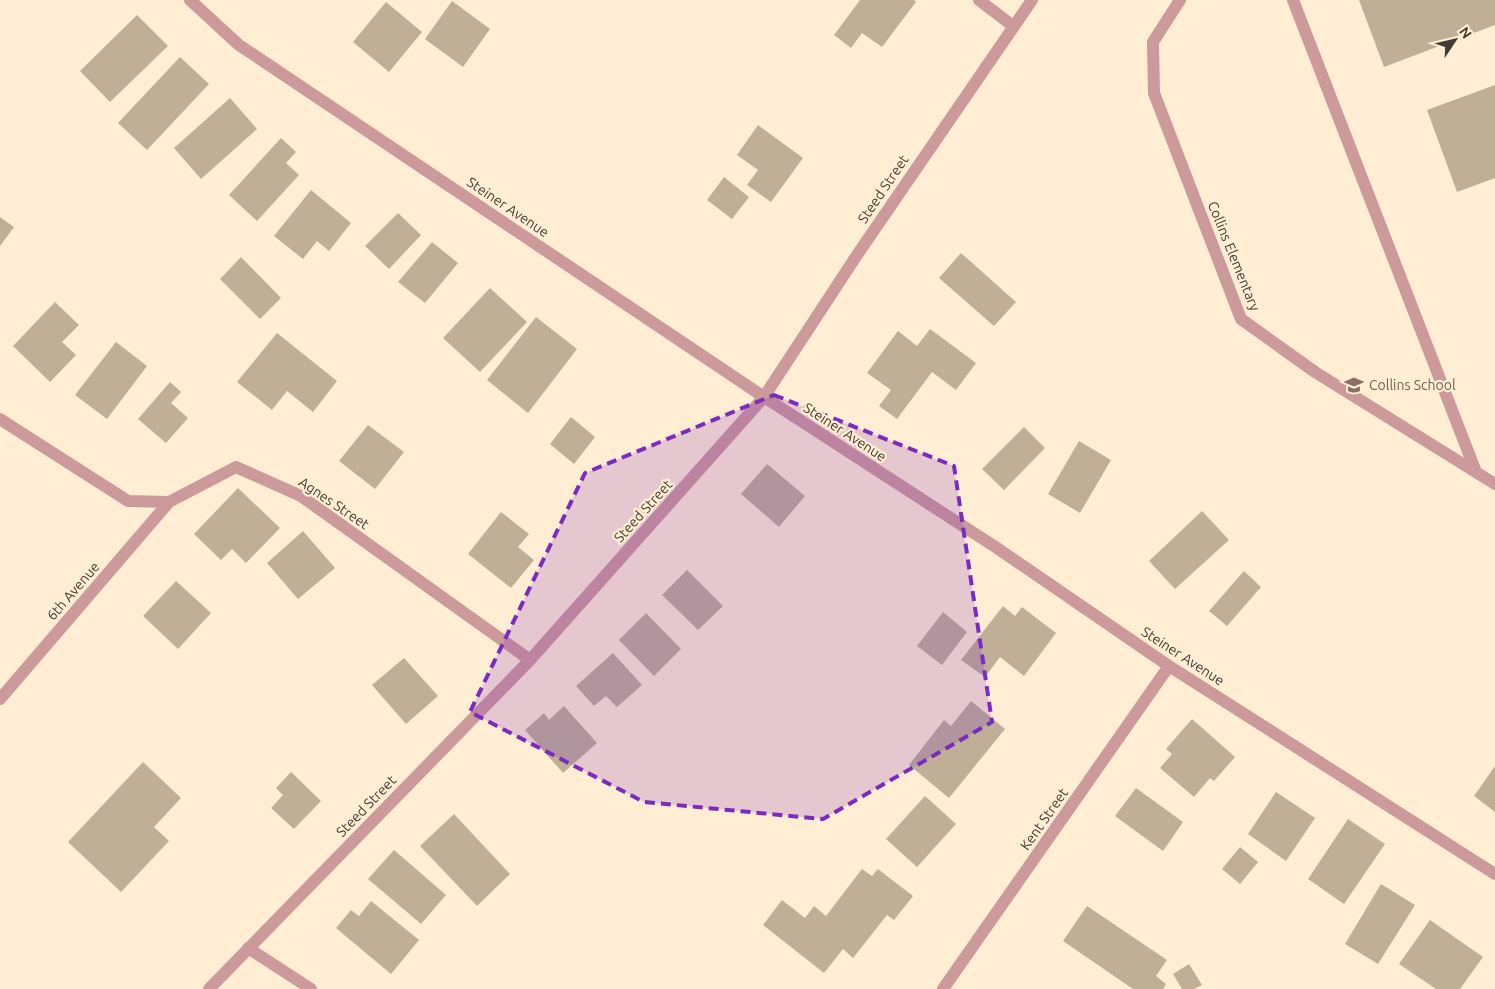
<svg xmlns="http://www.w3.org/2000/svg" width="1495" height="989" viewBox="0 0 1495 989" font-family="Ubuntu,sans-serif">
	<style>
		.building { fill: #bfaf96 }
		.lines { fill: none; stroke-linecap: round; stroke-linejoin: round }
		.service { stroke: #cc9a9a; stroke-width: 12 }
		.minor { stroke: #cc9a9a; stroke-width: 12 }
		.tertiary { stroke: #cc9a9a; stroke-width: 12 }
		.marked { fill: #7b2cbf; fill-opacity: 0.2; stroke: #7b2cbf; stroke-width: 4; stroke-dasharray: 10 6; stroke-linejoin: round }
		.labels { text-anchor: middle; stroke-width: 4.5; stroke-linejoin: round; paint-order: stroke }
		.street-label { font-size: 14px; fill: #433c32; stroke: #ffeed4 }
		.education-label { font-size: 14px; fill: #785e54; stroke: #ffeed4; text-anchor: start }
	</style>
	<rect width="100%" height="100%" fill="#ffeed4"/>
	<!-- building -->
	<path class="building" d="M860,0H914L916,2L882,47L862,33L851,48L834,35Z
		M1359,0H1495V25L1384,67Z
		M452,1L490,29L463,67L425,39Z
		M386,2L422,32L389,72L353,42Z
		M137,15L168,46L110,102L80,71Z
		M180,57L209,84L147,150L118,123Z
		M1495,85V178L1457,192L1427,110Z
		M230,98L257,129L201,179L174,148Z
		M758,125L803,158L771,202L747,185L758,170L737,155Z
		M281,138L296,152L286,163L299,175L257,221L229,195Z
		M724,177L749,197L732,219L707,200Z
		M311,190L351,223L329,251L317,241L303,259L274,236Z
		M398,213L421,235L389,269L365,246Z
		M0,217L14,227L0,246Z
		M432,242L458,263L425,303L398,282Z
		M961,253L1016,302L994,326L939,278Z
		M241,257L281,298L260,319L220,279Z
		M490,288L527,322L480,372L443,338Z
		M55,302L79,325L62,342L76,355L50,382L13,346Z
		M536,317L577,349L528,413L487,380Z
		M930,329L976,363L956,390L932,372L897,419L879,406L891,390L867,373L898,331L917,346Z
		M277,333L337,381L313,412L287,391L272,410L237,382Z
		M116,342L147,366L107,419L75,395Z
		M170,382L181,392L171,403L188,418L166,443L138,419Z
		M571,417L595,437L574,464L550,444Z
		M368,425L404,452L375,489L339,461Z
		M1024,427L1045,448L1004,490L982,469Z
		M1079,441L1111,460L1080,513L1048,494Z
		M767,464L805,496L779,527L741,494Z
		M238,488L280,528L246,563L232,549L221,560L194,534Z
		M1202,511L1229,540L1175,589L1149,561Z
		M501,512L529,534L518,547L534,560L511,588L468,554Z
		M303,531L335,568L298,599L267,563Z
		M687,570L723,606L698,630L662,595Z
		M1244,571L1261,587L1227,626L1209,611Z
		M176,581L211,613L178,649L143,616Z
		M1003,606L1015,616L1022,607L1056,633L1024,676L1000,657L985,677L961,660Z
		M943,612L967,632L942,665L917,646Z
		M646,613L681,649L654,676L619,640Z
		M613,653L642,685L617,707L606,696L594,706L576,686Z
		M404,658L438,696L406,724L372,685Z
		M971,701L1005,729L949,798L909,765L944,720L951,726Z
		M564,706L597,743L563,773L525,730L544,713L549,720Z
		M1192,719L1235,757L1214,781L1210,778L1194,797L1160,768L1172,754L1166,749Z
		M143,762L181,798L154,827L169,841L121,892L68,842Z
		M1495,766V812L1474,796Z
		M291,772L321,801L294,829L271,808L283,795L276,788Z
		M1136,788L1183,822L1163,851L1115,816Z
		M1276,792L1315,818L1286,861L1248,834Z
		M925,796L956,824L917,867L886,839Z
		M454,814L510,874L477,906L420,846Z
		M1348,819L1385,844L1344,904L1308,879Z
		M1240,847L1258,862L1240,884L1222,869Z
		M394,850L446,895L421,924L368,879Z
		M862,869L872,876L878,869L913,896L894,920L887,915L853,958L843,949L824,973L763,925L782,900L805,918L814,906L826,916Z
		M1381,884L1415,905L1378,964L1345,944Z
		M371,901L419,940L391,974L336,928L351,910L359,916Z
		M1087,906L1167,960L1156,976L1166,984L1163,989H1133L1063,941Z
		M1430,920L1483,957L1460,989H1436L1399,964Z
		M1189,964L1202,985L1194,989H1182L1173,974Z"/>
	<g class="lines">
		<!-- service -->
		<path class="service" d="M1180,0L1153,42L1154,93L1241,319L1315,372L1495,484
			M1293,0L1476,472"/>
		<!-- minor -->
		<path class="minor" d="M190,0L239,45L764,397L997,548L1169,666L1495,874
			M979,0L1013,26
			M0,419L128,501L169,502L236,467L301,496L530,660
			M0,699L169,502
			M248,948L311,989
			M943,989L1169,666"/>
		<!-- tertiary -->
		<path class="tertiary" d="M209,989L530,660L764,397L857,255L1032,0"/>
	</g>
	<!-- marked area -->
	<path class="marked" d="M774,395L954,466L992,722L823,819L644,802L470,712L585,473Z"/>
	<!-- icons -->
	<defs>
		<g id="school-bare" transform="scale(1.5)"><path d="M0-5L7-2L0 1L-7-2ZM-4 1L0 2.5L4 1V4Q0 6-4 4Z" fill="#8d6e63" stroke="#ffeed4" stroke-width="2.5" paint-order="stroke"/></g>
	</defs>
	<g fill-rule="evenodd">
		<use href="#school-bare" x="1354" y="385"/>
	</g>
	<g class="labels">
		<!-- street labels -->
		<g class="street-label">
			<text transform="translate(883 189) rotate(-56)" y="5">Steed Street</text>
			<text transform="translate(508 207) rotate(34)" y="5">Steiner Avenue</text>
			<text transform="translate(1234 256) rotate(68)" y="5">Collins Elementary</text>
			<text transform="translate(845 432) rotate(33)" y="5">Steiner Avenue</text>
			<text transform="translate(334 503) rotate(34)" y="5">Agnes Street</text>
			<text transform="translate(643 511) rotate(-48)" y="5">Steed Street</text>
			<text transform="translate(73 591) rotate(-49)" y="5">6th Avenue</text>
			<text transform="translate(1183 656) rotate(33)" y="5">Steiner Avenue</text>
			<text transform="translate(366 806) rotate(-46)" y="5">Steed Street</text>
			<text transform="translate(1044 819) rotate(-55)" y="5">Kent Street</text>
		</g>
		<!-- education labels -->
		<g class="education-label">
			<text x="1369" y="390">Collins School</text>
		</g>
	</g>
	<!-- north arrow -->
	<g transform="translate(1455 40) rotate(55)" stroke="#ffeed4" stroke-width="4" paint-order="stroke">
	<path d="M0-4L9 19L0 12L-9 19Z" fill="#433c32"/>
	<text y="-8" font-size="14" font-weight="bold" text-anchor="middle" fill="#433c32">N</text>
	</g>
</svg>
